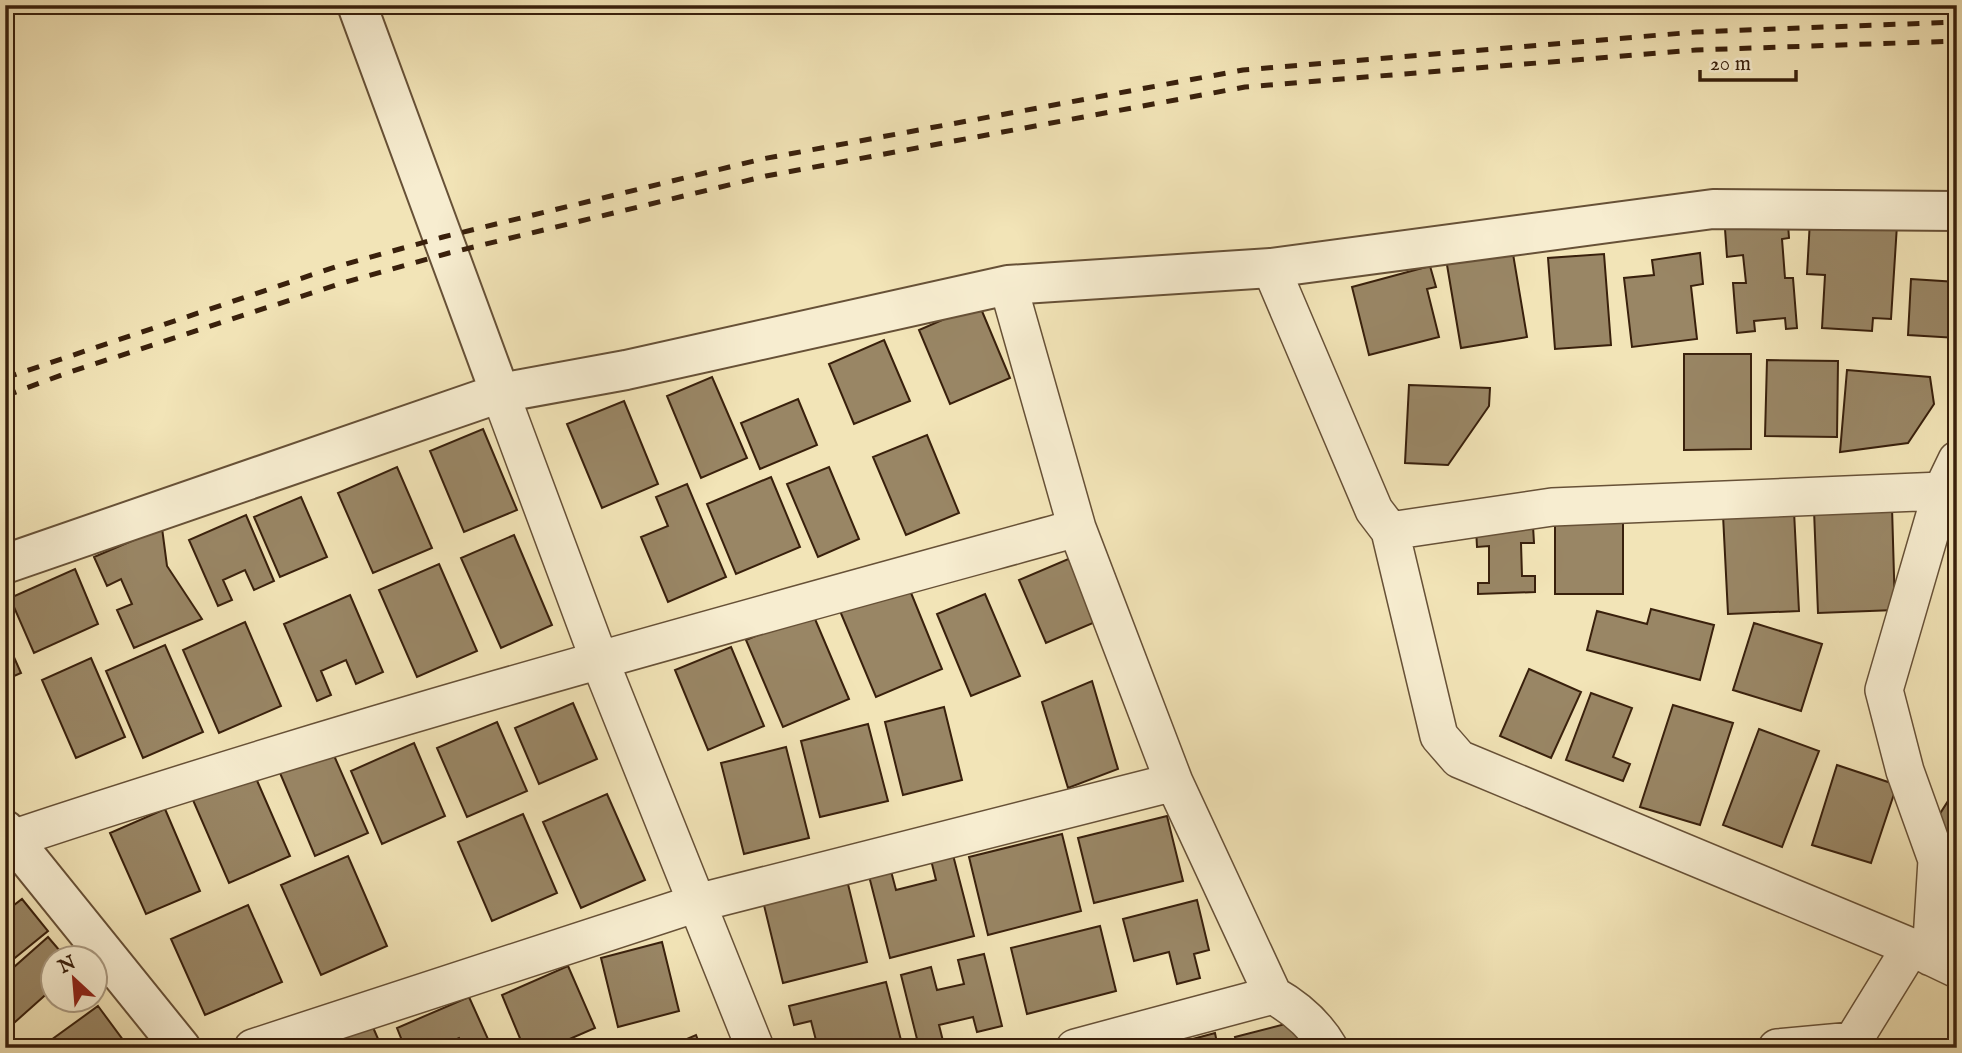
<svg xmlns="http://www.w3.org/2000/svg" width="1962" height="1053" viewBox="0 0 1962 1053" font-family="'IM FELL English',serif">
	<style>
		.building { fill: #998665; stroke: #39200c; stroke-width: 2 }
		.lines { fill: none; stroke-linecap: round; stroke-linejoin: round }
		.minor-casing { stroke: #675137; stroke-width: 40 }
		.tertiary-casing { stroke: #675137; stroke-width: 42 }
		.minor { stroke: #f7edd0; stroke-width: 37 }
		.tertiary { stroke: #f7edd0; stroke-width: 38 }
		.rail { stroke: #39200c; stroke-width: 5; stroke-dasharray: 12 12; stroke-linecap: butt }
	</style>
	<rect width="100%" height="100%" fill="#f2e4b7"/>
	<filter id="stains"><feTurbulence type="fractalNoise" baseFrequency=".00286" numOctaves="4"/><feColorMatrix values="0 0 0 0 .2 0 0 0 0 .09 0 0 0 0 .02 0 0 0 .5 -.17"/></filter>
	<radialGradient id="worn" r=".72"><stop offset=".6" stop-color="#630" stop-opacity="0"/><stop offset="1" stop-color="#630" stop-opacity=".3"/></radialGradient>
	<!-- building -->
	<path class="building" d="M1810,220L1897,225L1891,319L1873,318L1872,331L1822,328L1825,275L1807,274Z
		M1788,224L1789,238L1782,239L1785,278H1793L1797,328L1786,329L1785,318L1754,321L1755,331L1737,333L1733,283H1746L1743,255L1727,257L1725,229Z
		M1512,248L1527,337L1461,348L1446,259Z
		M1700,253L1703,284L1691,286L1697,339L1632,347L1624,278L1654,275L1652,260Z
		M1604,254L1611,345L1555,349L1548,258Z
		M1430,266L1436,287L1427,289L1439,337L1369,355L1352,287Z
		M1911,279L1957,282V338L1908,335Z
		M979,304L1010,378L950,404L919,330Z
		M884,340L910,401L854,424L829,364Z
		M1684,354H1751V449L1684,450Z
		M1767,360L1838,361L1837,437L1765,436Z
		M1847,370L1930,377L1934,404L1908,443L1840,452Z
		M712,377L747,458L701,478L667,396Z
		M1409,385L1490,388L1489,406L1448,465L1405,463Z
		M798,399L817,445L760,469L741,423Z
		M624,401L658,484L602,508L567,424Z
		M483,429L517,510L464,532L430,451Z
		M927,435L959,513L906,535L873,457Z
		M397,467L432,548L373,573L338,493Z
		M829,467L859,539L818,557L787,484Z
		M771,477L800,547L736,574L707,504Z
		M687,484L726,577L668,602L641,537L668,526L656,497Z
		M301,497L327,557L280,577L254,517Z
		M1892,507L1895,610L1818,613L1814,510Z
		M1555,511H1623V594H1555Z
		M1794,511L1799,611L1728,614L1723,515Z
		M246,515L274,581L254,590L245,570L223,580L232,600L218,606L189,540Z
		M1533,526L1534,543H1521L1522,576H1535V592L1478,594V583H1489V546L1477,547L1476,528Z
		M162,528L167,566L202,619L134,648L117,610L132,604L121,579L107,586L94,557Z
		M514,535L552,625L501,648L461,558Z
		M1073,557L1100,620L1046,643L1019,580Z
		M439,564L477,651L417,677L379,590Z
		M75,569L98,624L34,653L10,598Z
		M907,583L942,669L876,697L840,611Z
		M985,594L1020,676L971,696L937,614Z
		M350,595L383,672L356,684L346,660L321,671L331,695L317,701L284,624Z
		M1651,609L1714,625L1700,680L1587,650L1597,611L1647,624Z
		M812,612L849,699L783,727L746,640Z
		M245,622L281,706L219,733L183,650Z
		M1754,623L1822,644L1801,711L1733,690Z
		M5,637L21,673L5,680Z
		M165,645L203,732L143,758L106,671Z
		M731,647L764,726L708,750L675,670Z
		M91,658L125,737L76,758L42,680Z
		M1529,669L1581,692L1551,758L1500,736Z
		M1092,681L1118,769L1068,788L1042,702Z
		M1591,693L1632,708L1613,757L1630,764L1623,781L1566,760Z
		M573,703L597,759L539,784L515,728Z
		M1673,705L1733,723L1700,825L1640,807Z
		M944,707L962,780L903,795L885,722Z
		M497,722L527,791L467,817L437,748Z
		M868,724L888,801L820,817L801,741Z
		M1759,729L1819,751L1782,847L1723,825Z
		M414,743L445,816L382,844L351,771Z
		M786,747L809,838L744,854L721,763Z
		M332,751L368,833L315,856L280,773Z
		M1837,765L1897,785L1871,863L1812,845Z
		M255,776L290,856L229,883L189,791Z
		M1957,787V836L1934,823Z
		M607,794L645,880L581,908L543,822Z
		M165,809L200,891L146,914L110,833Z
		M523,814L557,893L492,921L458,842Z
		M1167,816L1183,881L1094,903L1078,838Z
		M1062,834L1081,911L988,935L969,857Z
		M953,855L974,936L890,958L869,876L891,871L896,890L936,880L931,860Z
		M348,856L387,946L321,975L281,885Z
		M845,872L867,962L783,983L761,893Z
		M22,899L48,931L5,966V912Z
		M1197,900L1209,950L1194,954L1200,978L1177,984L1169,952L1134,961L1123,919Z
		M248,905L282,982L205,1015L171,939Z
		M1100,926L1116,991L1027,1014L1011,948Z
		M48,937L66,958H52V989L5,1031V975Z
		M662,942L679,1011L618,1027L601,958Z
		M984,954L1002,1026L977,1032L973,1017L939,1025L943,1041L919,1047L901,975L931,967L937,990L964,984L958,960Z
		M568,966L595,1028L549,1048H524L502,995Z
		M886,982L903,1048H818L811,1021L794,1025L789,1006Z
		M469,997L492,1048H464L459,1038L437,1048H405L397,1028Z
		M98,1006L129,1048H56L51,1040Z
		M1293,1022L1300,1048H1238L1235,1037Z
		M372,1025L382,1048H340L337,1040Z
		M1215,1033L1218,1048H1191L1189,1040Z
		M696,1035L701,1048H666Z"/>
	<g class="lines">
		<!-- minor casing -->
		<g class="minor-casing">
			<path id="minor" d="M1271,268L1374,510L1390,531L1439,736L1459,759L1911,947
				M1008,285L1077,528L1174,782L1273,995C1296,1008 1315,1024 1329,1048
				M500,393L599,659L755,1048
				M1390,531L1552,507L1942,491
				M12,839C363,722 720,626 1077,528
				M1931,957L1937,860L1905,771L1884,690L1942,491L1957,460
				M253,1048L697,903L1174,782
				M1075,1048L1273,995
				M1777,1048L1853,1041L1911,947L1957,969"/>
		</g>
		<!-- tertiary casing -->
		<g class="tertiary-casing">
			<path id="tertiary" d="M357,5L500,393
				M5,564L500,393L626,370L1008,285L1271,268L1713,209L1957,211
				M5,830L181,1048"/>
		</g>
		<!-- minor -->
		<use href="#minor" class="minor"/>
		<!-- tertiary -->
		<use href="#tertiary" class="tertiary"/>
		<!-- rail -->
		<path class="rail" d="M5,378L335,267L443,237L762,159L1243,70L1696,32L1957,22
			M5,396L64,374L339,284L449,253L766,176L1245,87L1696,50L1957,41"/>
	</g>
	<!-- margin -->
	<rect width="1962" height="1053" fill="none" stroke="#f2e4b7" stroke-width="28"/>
	<rect x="7" y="7" width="1948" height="1039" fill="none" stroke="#39200c" stroke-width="3.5"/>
	<rect x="14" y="14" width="1934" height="1025" fill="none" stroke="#39200c" stroke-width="2"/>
	<!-- north arrow -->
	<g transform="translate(74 979) rotate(334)"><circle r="33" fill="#f7edd0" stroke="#ab9b82" stroke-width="2"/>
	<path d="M0-5L12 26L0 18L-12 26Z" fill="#8f2418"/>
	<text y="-10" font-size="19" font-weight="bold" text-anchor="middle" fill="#39200c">N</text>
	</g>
	<!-- scale -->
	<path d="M1700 70v10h96v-10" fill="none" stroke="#39200c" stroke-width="3.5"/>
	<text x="1710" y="70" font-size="21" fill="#39200c" stroke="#f7edd0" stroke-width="5" paint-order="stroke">20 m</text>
	<rect width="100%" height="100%" filter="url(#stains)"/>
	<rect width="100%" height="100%" fill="url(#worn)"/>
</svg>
